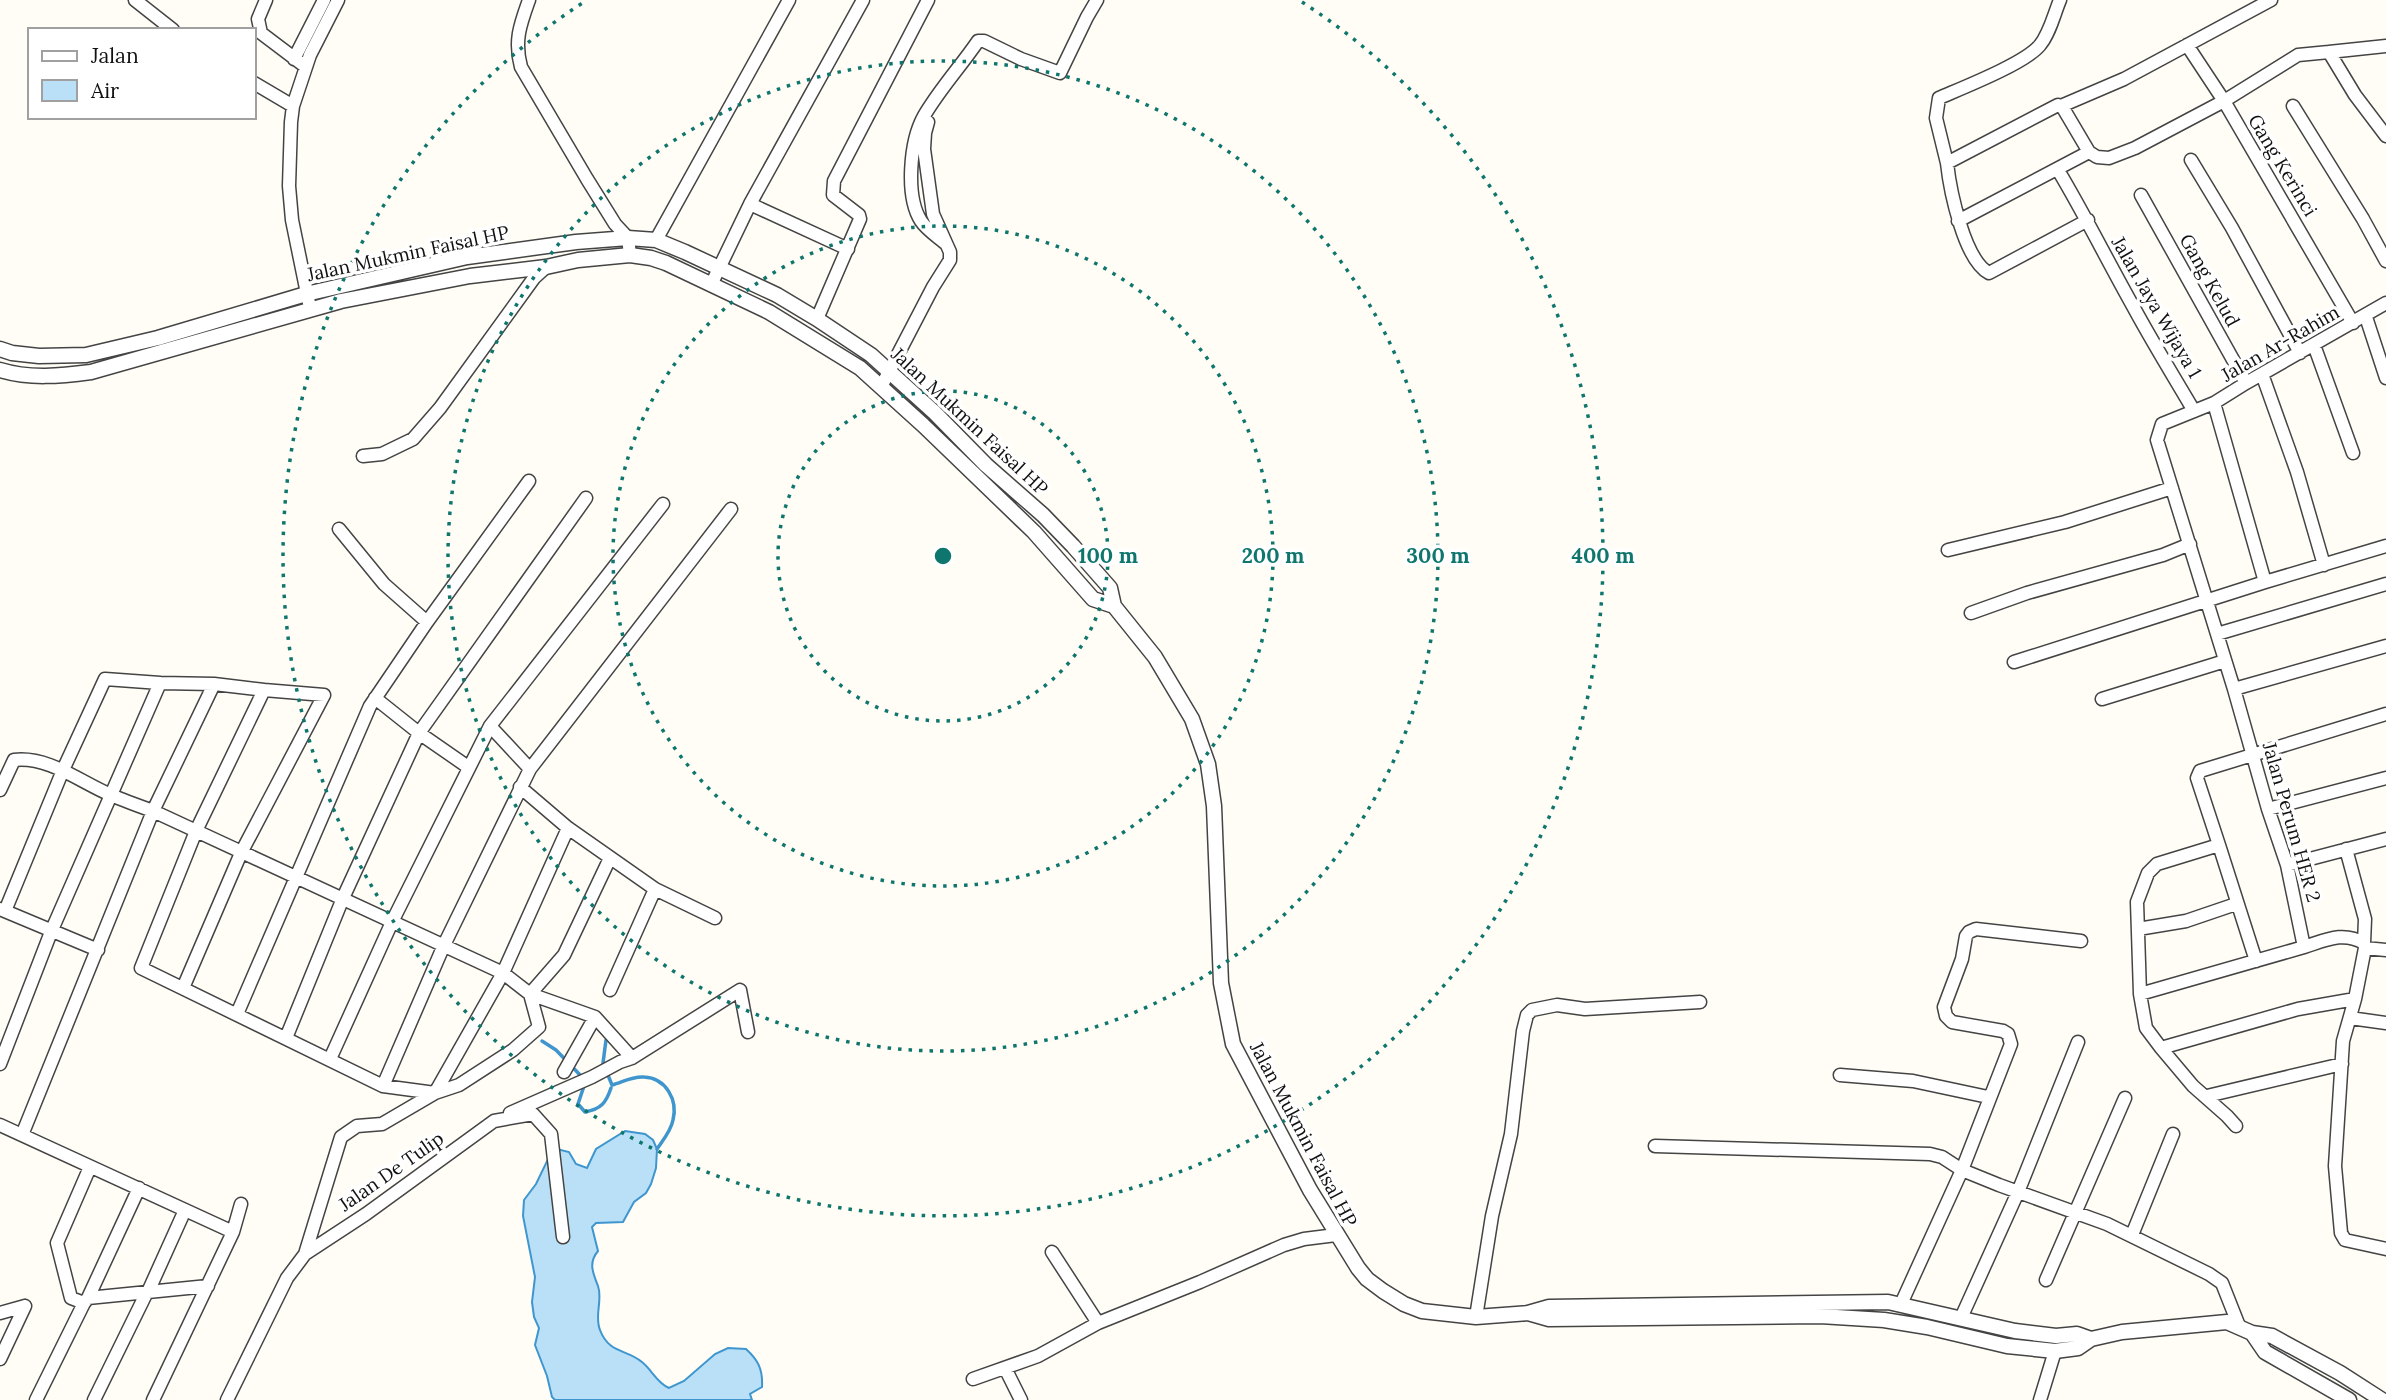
<svg xmlns="http://www.w3.org/2000/svg" width="2386" height="1400" viewBox="0 0 2386 1400" font-family="Lora,serif">
	<style>
		.water { fill: #b9e0f7; stroke: #3f96cf; stroke-width: 2 }
		.lines { fill: none; stroke-linecap: round; stroke-linejoin: round }
		.stream { stroke: #3f96cf; stroke-width: 3.5 }
		.minor-casing { stroke: #444; stroke-width: 15 }
		.tertiary-casing { stroke: #444; stroke-width: 17 }
		.minor { stroke: #fff; stroke-width: 12 }
		.tertiary { stroke: #fff; stroke-width: 14 }
		.ring { fill: none; stroke: #0f766e; stroke-width: 3.5; stroke-dasharray: 3.5 7 }
		.labels { text-anchor: middle; stroke-width: 7; stroke-linejoin: round; paint-order: stroke }
		.street-label { font-size: 19px; fill: #111; stroke: #fff }
		.centre { fill: #0f766e; stroke: #fff; stroke-width: 3.5 }
		.ring-label { font-size: 21px; text-anchor: middle; font-weight: bold; fill: #0f766e; stroke: #fff; stroke-width: 7; stroke-linejoin: round; paint-order: stroke }
	</style>
	<rect width="100%" height="100%" fill="#fffdf5"/>
	<!-- water -->
	<path class="water" d="M625,1131L645,1134L653,1140L657,1149L656,1168L651,1184L646,1193L634,1202L623,1222L596,1223L592,1227L598,1251C588,1263 593,1273 598,1286C603,1300 594,1316 600,1330C609,1354 627,1349 642,1362C653,1371 656,1382 669,1388L684,1381L715,1354L728,1348L746,1349C758,1360 763,1369 762,1387L750,1394L752,1400H555L552,1397L547,1376L535,1345L539,1328L534,1317L532,1302L535,1277L523,1216L524,1200L536,1184L550,1155L557,1149L569,1152L576,1164L587,1168L596,1149Z"/>
	<g class="lines">
		<!-- stream -->
		<path class="stream" d="M606,1040L603,1063L612,1085C623,1082 632,1076 644,1077C666,1078 678,1100 673,1120C671,1131 663,1140 657,1149
			M542,1041L556,1050L582,1077
			M585,1083L578,1104L585,1112C601,1109 606,1103 611,1088"/>
		<!-- minor casing -->
		<g class="minor-casing">
			<path id="minor" d="M135,0L173,30
				M266,0L258,19L261,33L306,67
				M529,0C520,25 514,41 521,67L587,179L615,224L628,238L630,255
				M2329,52L2386,46
				M294,59L324,0
				M254,83L293,106
				M2061,106L2124,79L2271,0
				M2293,106L2363,219L2386,261
				M2191,160L2232,228L2300,353
				M1947,163L1936,118L1939,98C1962,88 2026,63 2040,45C2050,33 2054,14 2060,0
				M2058,170C2085,215 2108,262 2134,308C2153,343 2174,377 2194,411
				M2141,195L2246,383
				M750,204L848,249
				M2088,220L1989,273C1964,260 1950,190 1947,163L2058,105L2063,108L2089,152
				M1958,221L2089,152L2097,157L2109,158L2135,148L2224,101L2187,45
				M656,240L789,0
				M945,243C937,236 927,230 921,221C905,196 910,141 924,116C939,90 961,66 978,41H984L1021,59L1060,73L1087,17L1097,0
				M711,285L750,204L863,0
				M309,303L292,220L289,186L291,122L293,106L310,55L338,0
				M2386,303L2246,383L2214,403L2162,424L2157,440L2234,689L2268,809L2287,865L2304,947C2326,940 2343,931 2364,943L2365,948L2355,999L2343,1041L2335,1166L2341,1233L2345,1240L2386,1249
				M2366,317L2386,378
				M817,319L860,219L859,215L833,195L834,181L928,0
				M2353,323L2224,101L2298,55L2329,52L2355,95L2386,136
				M2314,345L2353,453
				M2262,374L2297,472L2324,565
				M881,387L933,287L950,260V252L933,214L924,149L925,133L928,122
				M2214,403L2265,582
				M363,456L382,454L413,439L440,408L534,278L546,267
				M339,529L384,584L427,622
				M1948,550L2065,522L2172,488
				M1971,613L2027,593L2163,555L2190,544
				M2217,634L2386,584
				M2014,662L2265,582L2386,546
				M2234,689L2386,646
				M375,698L419,733L468,767
				M2102,699L2225,661
				M490,726L530,769
				M520,787L568,828L655,889L610,990
				M0,790L14,760C49,756 80,782 111,795C125,801 139,806 153,811L503,973L530,994L595,1017L632,1058
				M2268,809L2386,778
				M2219,845L2256,961
				M2346,849L2365,919L2364,943
				M2287,865L2386,839
				M655,889L715,918
				M0,909L98,950
				M5,911L63,770L105,679L160,683
				M2138,929L2186,921L2236,904
				M2304,947L2140,994L2137,902L2148,873L2157,864L2219,845L2197,778L2200,771L2386,714
				M2365,948L2386,950
				M183,988L241,853L324,695L264,690
				M2140,994L2146,1028L2161,1048
				M237,1014L370,706L427,622L529,481
				M2350,1018L2386,1023
				M286,1038L343,898L419,733L586,498
				M330,1059L392,922L490,726L663,504
				M0,1064L51,932L160,683L214,684L264,690L196,831L141,968L383,1086L435,1093
				M564,1072L595,1017
				M1840,1075L1913,1081L1988,1097
				M383,1086L444,945L530,769L731,509
				M435,1093L503,973L568,828
				M2207,1096L2342,1064
				M510,1113L592,1077L620,1062L632,1058L740,990L748,1032
				M0,1125L233,1232
				M2236,1126L2227,1116L2193,1086L2161,1048L2298,1009L2355,999
				M22,1135L153,811L214,684
				M1655,1146L1930,1154L1942,1157L1962,1170L1999,1185L2107,1224L2209,1274L2222,1283L2239,1326
				M90,1167L57,1243L71,1298L84,1303L88,1298L208,1286
				M2132,1235L2173,1134
				M1052,1252L1098,1323
				M305,1254L341,1137L357,1126L382,1124L435,1093L459,1085L513,1050L539,1027L530,994L564,955L610,858
				M2046,1280L2125,1098
				M148,1292L185,1210
				M88,1298L139,1188
				M1901,1304L1962,1170L2011,1044L2008,1034L2003,1031L1952,1022L1946,1016L1944,1007L1962,959L1966,936L1969,932L1976,929L2081,941
				M0,1313L25,1306
				M1476,1317L1492,1216L1511,1134L1523,1031L1527,1015L1532,1010L1557,1005L1585,1009L1700,1002
				M1961,1318L2018,1192L2078,1042
				M0,1359L25,1306
				M1005,1368L1021,1400
				M973,1379L1038,1356L1098,1323L1200,1282L1284,1245L1304,1239L1336,1235
				M36,1400L84,1303
				M94,1400L146,1294
				M153,1400L233,1232L241,1204
				M227,1400L287,1278L305,1254L366,1214L494,1121L533,1114L551,1134L563,1237
				M2040,1400L2055,1351"/>
		</g>
		<!-- tertiary casing -->
		<g class="tertiary-casing">
			<path id="tertiary" d="M0,349L12,353L39,356L86,355L158,338L306,294L467,257L576,242L628,238L656,240L685,252L777,295L817,319L871,355L935,413L986,465L1043,515L1073,546L1110,588L1114,606L1155,657L1192,719L1208,764L1214,806L1221,983L1233,1044L1310,1190L1358,1268L1367,1279L1383,1291L1404,1304L1422,1311L1476,1317L1528,1313L1549,1307L1888,1302L2015,1331L2056,1336L2077,1334L2091,1339
				M0,370C29,379 61,376 91,372L341,301L470,276L546,267L578,260L630,255L651,258L666,263L769,312L860,368L923,425L1034,532L1093,599L1114,606
				M1528,1313L1549,1319L1820,1316L1884,1320L1927,1327L2007,1346L2055,1351L2078,1348L2091,1339L2122,1332L2227,1322L2252,1333L2272,1336L2340,1373L2382,1400
				M2252,1333L2265,1352L2349,1400"/>
		</g>
		<!-- minor -->
		<use href="#minor" class="minor"/>
		<!-- tertiary -->
		<use href="#tertiary" class="tertiary"/>
	</g>
	<!-- distance rings -->
	<g class="ring">
		<circle cx="943" cy="556" r="165"/>
		<circle cx="943" cy="556" r="330"/>
		<circle cx="943" cy="556" r="495"/>
		<path d="M1302 2A660 660 0 1 1 584 2"/>
	</g>
	<g class="labels">
		<!-- street labels -->
		<g class="street-label">
			<text transform="translate(2283 165) rotate(59)" y="7">Gang Kerinci</text>
			<text transform="translate(408 253) rotate(-12)" y="7">Jalan Mukmin Faisal HP</text>
			<text transform="translate(2210 280) rotate(61)" y="7">Gang Kelud</text>
			<text transform="translate(2157 307) rotate(60)" y="7">Jalan Jaya Wijaya 1</text>
			<text transform="translate(2280 343) rotate(-30)" y="7">Jalan Ar-Rahim</text>
			<text transform="translate(970 421) rotate(43)" y="7">Jalan Mukmin Faisal HP</text>
			<text transform="translate(2292 822) rotate(74)" y="7">Jalan Perum HER 2</text>
			<text transform="translate(1304 1134) rotate(62)" y="7">Jalan Mukmin Faisal HP</text>
			<text transform="translate(391 1171) rotate(-35)" y="7">Jalan De Tulip</text>
		</g>
	</g>
	<circle cx="943" cy="556" r="10" class="centre"/>
	<g class="ring-label">
		<text x="1108" y="563">100 m</text>
		<text x="1273" y="563">200 m</text>
		<text x="1438" y="563">300 m</text>
		<text x="1603" y="563">400 m</text>
	</g>
	<!-- legend -->
	<rect x="28" y="28" width="228" height="91" fill="#ffffff" stroke="#a0a0a0" stroke-width="2"/>
	<rect x="42" y="51" width="35" height="10" fill="#ffffff" stroke="#a0a0a0" stroke-width="2"/>
	<text x="91" y="63" font-size="21" fill="#111111">Jalan</text>
	<rect x="42" y="80" width="35" height="21" fill="#b9e0f7" stroke="#a0a0a0" stroke-width="2"/>
	<text x="91" y="98" font-size="21" fill="#111111">Air</text>
</svg>
